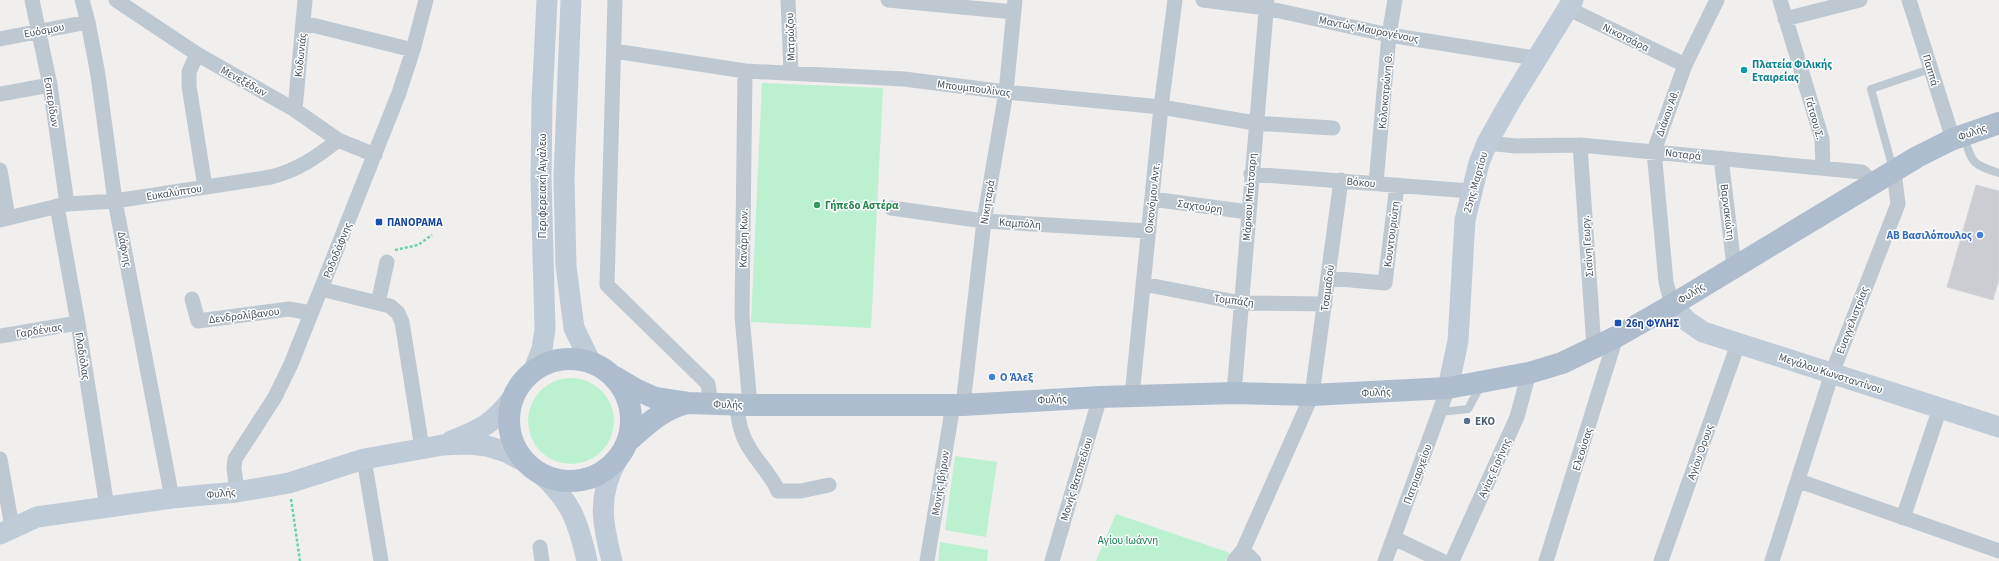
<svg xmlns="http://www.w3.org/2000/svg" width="1999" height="561" viewBox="0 0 1999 561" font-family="'Source Sans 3',sans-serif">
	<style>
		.green { fill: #bbf0d1 }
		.building { fill: #cbcdd3; stroke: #d2d4da }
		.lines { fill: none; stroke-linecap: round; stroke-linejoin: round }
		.path { stroke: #71d0a4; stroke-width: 2.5; stroke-dasharray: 3 2; stroke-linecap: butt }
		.lane { stroke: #bec8d1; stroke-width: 8 }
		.street { stroke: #bec8d1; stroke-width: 15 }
		.secondary { stroke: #c0cbd8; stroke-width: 21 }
		.primary { stroke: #adbdce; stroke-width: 22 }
		.culture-dot { fill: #0f9aa8; stroke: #fff; stroke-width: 1.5 }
		.leisure-dot { fill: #2e9e5b; stroke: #fff; stroke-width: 1.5 }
		.transit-dot { fill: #1a4fb4; stroke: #fff; stroke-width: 1.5 }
		.shop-dot { fill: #3f7fe0; stroke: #fff; stroke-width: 1.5 }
		.service-dot { fill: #5c6f8a; stroke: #fff; stroke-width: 1.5 }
		.labels { text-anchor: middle; stroke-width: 3; stroke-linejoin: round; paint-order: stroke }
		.street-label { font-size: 11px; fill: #46515c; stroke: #fff }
		.culture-label { font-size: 11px; font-weight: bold; fill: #0d838f; stroke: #fff; text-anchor: start }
		.leisure-label { font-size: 11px; font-weight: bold; fill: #27864d; stroke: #fff; text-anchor: start }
		.transit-label { font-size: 11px; font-weight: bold; fill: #164399; stroke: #fff; text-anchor: start }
		.shop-label { font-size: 11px; font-weight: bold; fill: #366cbe; stroke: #fff; text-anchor: end }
		.service-label { font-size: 11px; font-weight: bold; fill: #4e5e75; stroke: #fff; text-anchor: start }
		.park-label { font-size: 11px; fill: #13814e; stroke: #fff }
	</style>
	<rect width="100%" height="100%" fill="#f1eeee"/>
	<!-- green -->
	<path class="green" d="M762,83L883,88L871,328L751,322Z
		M528 421a43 43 0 1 1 86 0a43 43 0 1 1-86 0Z
		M955,456L997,462L986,537L945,530Z
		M1116,514L1230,553L1225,561H1096Z
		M940,542L988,550L987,561H938Z"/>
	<!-- building -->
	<path class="building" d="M1976,185L1999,191V279L1993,300L1947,287Z"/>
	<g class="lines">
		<!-- path -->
		<path class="path" d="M395,250L418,245L432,235
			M291,499L300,561"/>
		<!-- lane -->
		<path class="lane" d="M1964,136C1972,163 1971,164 1999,173
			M1893,169L1871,89L1930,69
			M1440,412L1468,409L1481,385"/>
		<!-- street -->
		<path class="street" d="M32,0L50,85L67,204
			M82,0L88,22L98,75L115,201L172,498
			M116,0L197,54L295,110L338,140L375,155
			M615,0L607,285L708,384L711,404
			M788,0L791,73
			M888,0L1014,12
			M1203,0L1266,8L1389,35L1535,58
			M1780,0L1822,139L1823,168
			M1909,0L1953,139
			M1567,8L1685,65
			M1785,19L1860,0
			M304,23L413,50
			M0,39L88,22
			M614,51L745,71L904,79L1006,92L1161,107L1255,123L1333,128
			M197,54L189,72V86L205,187
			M745,71L742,316L750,405
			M0,94L50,85
			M295,110L305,0
			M1487,143L1516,146L1580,145L1862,172L1873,183
			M1580,145L1594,347
			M1721,158L1734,266
			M0,170L8,218
			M1251,174L1470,191
			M1376,183L1389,35L1395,0
			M1152,199L1248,212
			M57,206L78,323L107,507
			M891,208L984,221L1149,231
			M0,220L67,204L115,201L271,177C298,170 317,157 338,140
			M1328,278L1385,283L1397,185
			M1143,284L1241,303L1325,304
			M321,289L390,306L398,313L402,322L422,448
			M192,299L198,321L289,309L311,313
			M378,303L387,262
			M1672,305L1666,282L1654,151L1685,65L1717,0
			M0,336L78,323
			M1234,393L1267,0
			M1132,396L1161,107L1175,0
			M737,405C738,421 741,436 750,449C759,464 772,476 778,491H801L829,485
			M963,405L984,221L1006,92L1015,0
			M0,459L12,527
			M364,459L381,561
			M1799,481L1999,551
			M237,492L234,468L235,459L275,397L291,364L399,93L413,50L426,0
			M1903,518L1940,408
			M1394,538L1442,561
			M540,547L542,561
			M1243,550L1254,561
			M927,561L953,405
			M1052,561L1100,397
			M1234,561L1243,550L1312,395L1341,180
			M1385,561L1448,388
			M1452,561L1517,417L1529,373
			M1546,561L1616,337
			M1661,561L1738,344
			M1772,561L1832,373L1898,204L1894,172"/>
		<!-- secondary -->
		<path class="secondary" d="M571,0L564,178L566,266L574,328L590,361
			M1672,305L1687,321L1703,332L1999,427
			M534,370L542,349L545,329L541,179L542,101L547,0
			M1448,388L1458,341L1465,220L1479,163L1487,143L1510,102L1573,0
			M451,441C481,430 494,423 514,396
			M540,473C571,501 578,521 587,561
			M0,534L37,517L172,498L237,492L289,483L364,459L443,445L468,444L487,446L506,452L527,463
			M612,561C602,522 597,496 617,460"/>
		<!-- primary -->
		<path class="primary" d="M509 420a61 61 0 1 1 122 0a61 61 0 1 1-122 0Z
			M615,377L635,389L655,398L688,403L750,405H963L1100,397L1234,393L1312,395L1448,388L1529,373L1562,363L1616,337L1672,305L1917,157L1953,139L1999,123
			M627,442C648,424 659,411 687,403"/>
	</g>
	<!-- markers -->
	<circle class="culture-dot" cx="1744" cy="70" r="4"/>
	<circle class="leisure-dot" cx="817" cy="205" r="4"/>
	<g class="transit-dot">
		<rect x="375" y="218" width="8" height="8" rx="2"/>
		<rect x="1614" y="319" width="8" height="8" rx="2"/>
	</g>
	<g class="shop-dot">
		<circle cx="1980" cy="235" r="4"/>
		<circle cx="992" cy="377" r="4"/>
	</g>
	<circle class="service-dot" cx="1467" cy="421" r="4"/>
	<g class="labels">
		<!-- street labels -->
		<g class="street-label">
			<text transform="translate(1369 29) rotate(11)" y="4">Μαντώς Μαυρογένους</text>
			<text transform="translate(44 30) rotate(-11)" y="4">Ευόσμου</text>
			<text transform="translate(790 37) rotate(-92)" y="4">Ματρώζου</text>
			<text transform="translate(1626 37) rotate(26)" y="4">Νικοτσάρα</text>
			<text transform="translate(300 55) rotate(-84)" y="4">Κυδωνιάς</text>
			<text transform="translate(1931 70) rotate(73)" y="4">Παππά</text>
			<text transform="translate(244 81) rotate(29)" y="4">Μενεξέδων</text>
			<text transform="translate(974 88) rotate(7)" y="4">Μπουμπουλίνας</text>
			<text transform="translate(1385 91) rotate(-85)" y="4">Κολοκοτρώνη Θ.</text>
			<text transform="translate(52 102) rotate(81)" y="4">Εσπερίδων</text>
			<text transform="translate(1667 113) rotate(-70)" y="4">Διάκου Αθ.</text>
			<text transform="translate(1815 118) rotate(74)" y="4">Γάτσου Σ.</text>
			<text transform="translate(1972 132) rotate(-20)" y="4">Φυλής</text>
			<text transform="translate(1683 154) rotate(6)" y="4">Νοταρά</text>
			<text transform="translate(1361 182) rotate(5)" y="4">Βόκου</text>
			<text transform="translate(1475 182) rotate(-74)" y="4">25ης Μαρτίου</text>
			<text transform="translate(542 186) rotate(-90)" y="4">Περιφερειακή Αιγάλεω</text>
			<text transform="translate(174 192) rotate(-9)" y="4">Ευκαλύπτου</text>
			<text transform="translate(1249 197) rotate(-86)" y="4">Μάρκου Μπότσαρη</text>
			<text transform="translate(1152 198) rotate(-84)" y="4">Οικονόμου Αντ.</text>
			<text transform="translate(987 202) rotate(-81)" y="4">Νικηταρά</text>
			<text transform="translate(1200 206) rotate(8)" y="4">Σαχτούρη</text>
			<text transform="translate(1728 212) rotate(83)" y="4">Βαρνακιώτη</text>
			<text transform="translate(1020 223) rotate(4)" y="4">Καμπόλη</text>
			<text transform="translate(1391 234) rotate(-83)" y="4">Κουντουριώτη</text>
			<text transform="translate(743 238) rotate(-89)" y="4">Κανάρη Κων.</text>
			<text transform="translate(1587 246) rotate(-94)" y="4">Σισίνη Γεωργ.</text>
			<text transform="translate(125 249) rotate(79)" y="4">Δάφνης</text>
			<text transform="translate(337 250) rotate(-68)" y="4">Ροδοδάφνης</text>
			<text transform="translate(1327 288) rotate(-83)" y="4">Τσαμαδού</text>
			<text transform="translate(1691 293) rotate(-32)" y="4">Φυλής</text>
			<text transform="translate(1234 300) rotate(7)" y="4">Τομπάζη</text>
			<text transform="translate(244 315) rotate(-7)" y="4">Δενδρολίβανου</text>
			<text transform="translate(1852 320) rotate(-69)" y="4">Ευαγγελιστρίας</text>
			<text transform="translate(39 330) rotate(-9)" y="4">Γαρδένιας</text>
			<text transform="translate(83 356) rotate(81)" y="4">Γλαδιόλας</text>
			<text transform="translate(1831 373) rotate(18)" y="4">Μεγάλου Κωνσταντίνου</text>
			<text transform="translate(1376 392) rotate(-3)" y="4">Φυλής</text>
			<text transform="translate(1052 399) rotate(-3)" y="4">Φυλής</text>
			<text transform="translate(728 404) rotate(2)" y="4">Φυλής</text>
			<text transform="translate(1582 449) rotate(-73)" y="4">Ελεούσας</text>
			<text transform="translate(1700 452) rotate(-71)" y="4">Αγίου Όρους</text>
			<text transform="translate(1494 468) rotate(-66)" y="4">Αγίας Ειρήνης</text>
			<text transform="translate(1417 474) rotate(-70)" y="4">Πατριαρχείου</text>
			<text transform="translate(1076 479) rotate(-73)" y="4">Μονής Βατοπεδίου</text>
			<text transform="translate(940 483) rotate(-81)" y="4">Μονής Ιβήρων</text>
			<text transform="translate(221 493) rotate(-6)" y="4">Φυλής</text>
		</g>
		<!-- culture labels -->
		<g class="culture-label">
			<text x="1752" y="68">Πλατεία Φιλικής<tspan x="1752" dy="13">Εταιρείας</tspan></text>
		</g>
		<!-- leisure labels -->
		<g class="leisure-label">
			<text x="825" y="209">Γήπεδο Αστέρα</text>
		</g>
		<!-- transit labels -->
		<g class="transit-label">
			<text x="387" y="226">ΠΑΝΟΡΑΜΑ</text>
			<text x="1626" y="327">26η ΦΥΛΗΣ</text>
		</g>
		<!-- shop labels -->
		<g class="shop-label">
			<text x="1972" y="239">ΑΒ Βασιλόπουλος</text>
			<text x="1000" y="381" text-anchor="start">Ο Άλεξ</text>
		</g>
		<!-- service labels -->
		<g class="service-label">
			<text x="1475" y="425">EKO</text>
		</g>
		<!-- park labels -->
		<g class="park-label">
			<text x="1128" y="544">Αγίου Ιωάννη</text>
		</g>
	</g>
</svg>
